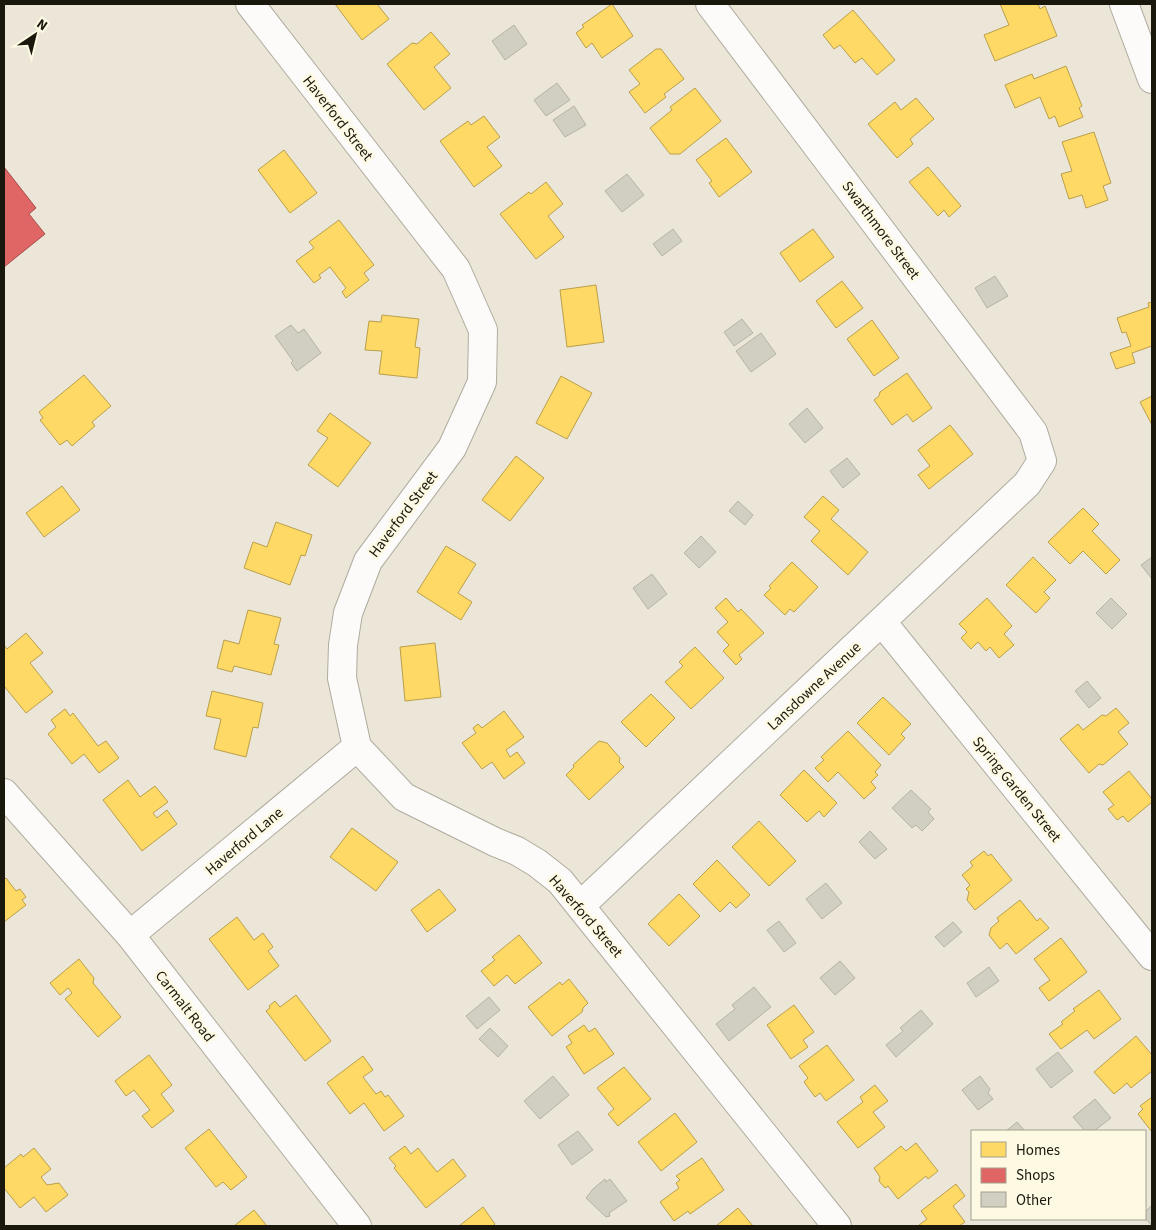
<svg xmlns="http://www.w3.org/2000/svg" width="1156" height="1230" viewBox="0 0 1156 1230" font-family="'Source Sans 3',sans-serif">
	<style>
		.homes { fill: #ffd966; stroke: #ba9f4b }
		.shops { fill: #e06666; stroke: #a54e4b }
		.building { fill: #d1cec2; stroke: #b5b2a6 }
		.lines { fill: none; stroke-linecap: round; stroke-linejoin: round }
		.street-casing { stroke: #afab9f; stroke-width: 30 }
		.secondary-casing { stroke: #afab9f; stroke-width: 30 }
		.street { stroke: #fcfbf9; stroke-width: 28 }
		.secondary { stroke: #fcfbf9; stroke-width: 28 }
		.labels { text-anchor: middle; stroke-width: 5; stroke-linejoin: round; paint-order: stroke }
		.street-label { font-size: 15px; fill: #1a170d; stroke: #fef9e2 }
	</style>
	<rect width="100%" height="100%" fill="#ebe6d7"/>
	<!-- homes -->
	<path class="homes" d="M335,4H377L389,19L362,40Z
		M612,4L633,36L602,58L592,43L586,48L576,33L584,27L582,25Z
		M1000,4H1038L1040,9L1045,6L1057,36L995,61L984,35L1009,25Z
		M853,10L895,60L877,75L862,58L855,63L840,45L834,49L823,35Z
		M431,32L450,54L434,67L451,88L424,110L387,64L412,43L417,44Z
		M656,49H661L684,79L664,94L666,97L645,113L629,92L640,84L629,70Z
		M1066,66L1082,106L1079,108L1083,117L1059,127L1055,116L1049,119L1040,97L1015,108L1005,85L1032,74L1034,79Z
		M695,88L721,121L680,154H670L650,128L672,110L670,107Z
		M916,98L934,119L910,139L913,144L897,158L868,124L895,102L901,110Z
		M484,116L500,137L487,147L502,166L474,187L440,141L468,121L471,125Z
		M1094,132L1111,183L1103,186L1108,200L1086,208L1082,195L1069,199L1061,174L1072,171L1062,142Z
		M726,138L752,172L719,197L709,183L712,181L696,160Z
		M284,150L317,193L290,213L258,170Z
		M928,167L961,206L949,217L944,210L938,216L909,182Z
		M546,182L563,204L548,216L564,237L536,259L500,214L529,192L531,194Z
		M339,220L374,265L364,273L369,280L346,298L342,292L346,288L330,267L319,275L321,278L314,283L296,261L314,248L309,242Z
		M813,229L834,257L800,282L780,253Z
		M842,281L863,308L836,328L816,301Z
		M596,285L604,342L567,347L560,290Z
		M1152,302V346L1132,353L1135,363L1116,369L1110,353L1131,346L1126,332L1122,333L1117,318L1149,307L1148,303Z
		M382,315L419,319L415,347L420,348L417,378L379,374L382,351L365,350L369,321L381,322Z
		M872,320L899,358L874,376L847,339Z
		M907,373L932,408L913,422L907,414L892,425L874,400L879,396L880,392Z
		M84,375L111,406L92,422L95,426L72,446L67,440L60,445L40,420L43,418L39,412Z
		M561,376L592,393L567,439L536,423Z
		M1152,396V425L1140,402Z
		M330,413L371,443L338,487L308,465L328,438L317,431Z
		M950,425L973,454L929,489L918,475L930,466L918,450Z
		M516,456L544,478L510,521L482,500Z
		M62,486L80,510L44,537L26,513Z
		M823,496L839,510L831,519L868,552L848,575L811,541L820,531L804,517Z
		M1083,508L1099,524L1092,531L1120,560L1106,574L1083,551L1070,564L1048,542Z
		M276,522L312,535L305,556L301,555L290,585L244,568L253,542L267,547Z
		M446,546L476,564L458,593L472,602L461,620L417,592Z
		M1033,557L1056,580L1044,592L1050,598L1036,613L1006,585Z
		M792,562L818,587L794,612L790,609L785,615L764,595L771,588L769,586Z
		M726,598L738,612L741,609L764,633L739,655L742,659L736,665L723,651L729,645L717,632L728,622L715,608Z
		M987,598L1012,626L1004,634L1014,645L999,658L990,647L986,651L978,642L971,649L961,638L967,632L959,624Z
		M248,610L281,618L274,644L279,645L271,675L234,666L232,672L217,668L224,640L239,644Z
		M26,633L43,653L30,663L53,692L26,713L4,686V645L7,649Z
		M435,643L441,697L405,701L400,647Z
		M695,647L724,678L691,709L665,682L683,666L679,662Z
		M212,691L263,703L258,728L253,727L246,757L214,749L221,719L206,716Z
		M651,694L675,718L646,747L621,722Z
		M883,697L911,724L901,734L905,738L889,755L857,723Z
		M1116,708L1129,723L1118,732L1128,744L1103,765L1099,764L1089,773L1060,739L1078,724L1083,730L1102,715L1106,716Z
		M65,709L70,716L73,713L98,746L106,741L119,758L99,773L84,754L72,764L48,734L56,727L51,720Z
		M504,711L524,737L506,750L510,757L517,752L525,763L504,779L492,762L482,769L462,743L476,733L473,728L478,724L482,728Z
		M848,731L881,765L875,772L878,775L871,782L876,788L864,799L838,772L828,782L815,768L824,760L821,757Z
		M599,741L607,743L620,758L619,762L624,767L589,800L566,775L574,767L573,765Z
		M804,770L837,803L824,817L819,811L807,822L780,795Z
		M1129,771L1152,799V802L1128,822L1123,816L1117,820L1108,809L1114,805L1103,792Z
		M128,780L140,797L155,786L168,802L153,813L157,818L167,810L177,824L142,851L103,800Z
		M759,821L796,861L769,886L732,847Z
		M352,828L398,862L376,891L330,857Z
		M984,851L988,856L991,854L1012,880L975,910L967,900L969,892L966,889L970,885L962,875L973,866L970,862Z
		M717,860L750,895L736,908L730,902L720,912L693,884Z
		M6,878L16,891L20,889L26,897L22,900L26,905L4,922V880Z
		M439,889L456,910L427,932L411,910Z
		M679,894L700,916L669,946L648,924Z
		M1020,900L1037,921L1040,918L1049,928L1016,954L1007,943L1000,949L989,935L991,928L999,921L997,918Z
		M237,917L254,940L263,933L273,947L268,951L279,966L248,990L209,939Z
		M519,935L542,963L515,984L507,975L494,986L481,971L495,960L492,957Z
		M1061,938L1087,972L1049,1001L1039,988L1050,980L1034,959Z
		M79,959L94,978L93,983L121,1017L98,1037L65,999L72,993L68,988L60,995L50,983Z
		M569,979L588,1003L583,1008L582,1012L552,1036L528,1007L560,982L562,985Z
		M1099,990L1121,1019L1094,1039L1087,1030L1061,1049L1049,1034L1063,1024L1061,1022L1075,1011L1073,1009Z
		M296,995L331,1041L305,1061L266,1011L270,1008L269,1006L275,1001L280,1007Z
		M794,1005L814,1032L803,1040L808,1047L791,1059L767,1025Z
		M584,1025L589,1032L595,1028L614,1054L584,1074L566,1047L572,1043L568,1036Z
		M1136,1036L1152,1055V1071L1131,1088L1127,1083L1114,1094L1094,1072Z
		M827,1045L854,1080L826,1101L820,1093L815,1097L804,1082L808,1078L799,1066Z
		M149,1055L172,1085L161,1094L174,1111L152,1128L142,1116L150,1110L134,1090L126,1096L115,1081Z
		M363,1056L373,1070L363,1077L376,1094L381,1091L385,1097L388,1095L404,1116L384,1131L364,1103L350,1114L327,1083Z
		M624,1067L651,1099L618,1126L608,1114L614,1109L597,1088Z
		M875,1085L888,1101L873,1112L885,1127L858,1148L837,1122L863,1102L860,1097Z
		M1152,1097V1132L1138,1114L1143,1109L1140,1106Z
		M675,1113L697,1142L661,1171L638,1142Z
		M209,1129L247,1177L231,1190L223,1182L216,1187L185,1148Z
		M916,1143L938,1171L928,1179L926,1176L898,1199L888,1186L885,1188L879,1181L880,1177L874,1168L901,1146L906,1151Z
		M405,1146L411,1154L418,1148L437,1172L453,1159L466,1176L426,1208L394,1168L396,1166L389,1158Z
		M34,1148L51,1169L41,1177L47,1185L59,1183L68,1195L46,1212L34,1197L20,1208L4,1188V1168L21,1154L23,1157Z
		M702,1158L724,1190L690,1214L688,1211L674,1221L660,1202L679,1188L676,1183L680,1180L676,1176Z
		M956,1184L965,1196L953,1206L965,1222L959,1226H920L919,1225L927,1219L921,1211Z
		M483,1207L495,1224L493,1226H459Z
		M738,1208L753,1226H716Z
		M254,1210L267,1226H234Z"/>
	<!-- shops -->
	<path class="shops" d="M4,167L36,208L29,214L45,234L4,267Z"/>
	<!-- building -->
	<path class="building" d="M514,25L527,44L505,60L492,41Z
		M557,83L570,100L546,116L534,100Z
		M574,106L586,125L565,137L553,120Z
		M627,174L644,195L622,212L605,191Z
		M673,229L682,241L662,256L653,244Z
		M995,276L1008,296L987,308L975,288Z
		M742,319L753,333L734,346L724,332Z
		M291,325L298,333L304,329L321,353L297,371L291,363L293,361L275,336Z
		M761,333L776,354L751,372L736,351Z
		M807,408L823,428L805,443L789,424Z
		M847,458L860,474L843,488L830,471Z
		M738,501L753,515L745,525L729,511Z
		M701,536L716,552L699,568L684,553Z
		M1152,557V579L1141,565Z
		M652,574L667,594L648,609L633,588Z
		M1111,598L1127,614L1112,629L1096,613Z
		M1087,681L1101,698L1089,708L1075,691Z
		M911,790L931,809L928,812L934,819L922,831L916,825L912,828L892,808Z
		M870,831L887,849L875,859L859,842Z
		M826,883L842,903L822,919L806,899Z
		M779,921L796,943L784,952L767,930Z
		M953,922L962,932L944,947L935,937Z
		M840,961L855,978L835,995L820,978Z
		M989,967L999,981L976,997L967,983Z
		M754,987L771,1007L729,1041L716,1024L735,1009L732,1005Z
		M489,997L500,1010L477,1029L466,1016Z
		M921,1010L933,1024L896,1057L886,1045L903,1031L900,1028Z
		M490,1028L508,1046L498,1057L479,1039Z
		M1058,1052L1073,1071L1051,1088L1036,1069Z
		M553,1076L569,1095L540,1119L524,1101Z
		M980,1076L990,1089L988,1093L993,1099L978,1110L962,1090Z
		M1095,1099L1111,1118L1094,1131H1085L1073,1117Z
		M1017,1122L1025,1131H1006Z
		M578,1131L593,1150L572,1165L558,1145Z
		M605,1179L606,1182L610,1179L627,1201L609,1213L610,1216L606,1217L586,1198L593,1189Z
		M1152,1205V1226L1145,1218V1212Z"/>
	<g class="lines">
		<!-- street casing -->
		<g class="street-casing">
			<path id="street" d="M250,4L456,269L483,330L482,382L452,448L368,561L348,613L343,645L342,678L357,747L404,797L495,842L517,851L537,863L560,881L837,1226
				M882,622L1152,956
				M4,793L130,935L357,1226
				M580,906L1027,484L1042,461L1033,432L710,4
				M130,935L357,747"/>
		</g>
		<!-- secondary casing -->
		<g class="secondary-casing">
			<path id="secondary" d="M1124,4L1152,79"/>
		</g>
		<!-- street -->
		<use href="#street" class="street"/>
		<!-- secondary -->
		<use href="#secondary" class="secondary"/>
	</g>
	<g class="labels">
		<!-- street labels -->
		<g class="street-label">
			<text transform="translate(338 118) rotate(52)" y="5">Haverford Street</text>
			<text transform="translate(881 230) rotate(53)" y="5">Swarthmore Street</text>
			<text transform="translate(403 514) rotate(-53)" y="5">Haverford Street</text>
			<text transform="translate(814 686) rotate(-43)" y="5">Lansdowne Avenue</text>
			<text transform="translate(1017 789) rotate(51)" y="5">Spring Garden Street</text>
			<text transform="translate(244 841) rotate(-40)" y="5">Haverford Lane</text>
			<text transform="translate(586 916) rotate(49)" y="5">Haverford Street</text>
			<text transform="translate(185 1006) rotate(52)" y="5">Carmalt Road</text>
		</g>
	</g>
	<!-- border -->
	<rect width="1156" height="1230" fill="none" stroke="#1a170d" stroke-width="10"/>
	<!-- legend -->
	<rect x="971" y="1130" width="175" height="90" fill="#fef9e2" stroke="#a39f8d"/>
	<rect x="981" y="1142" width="25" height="15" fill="#ffd966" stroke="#a39f8d"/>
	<text x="1016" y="1155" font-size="15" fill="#1a170d">Homes</text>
	<rect x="981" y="1168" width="25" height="15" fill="#e06666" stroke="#a39f8d"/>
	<text x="1016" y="1180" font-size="15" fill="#1a170d">Shops</text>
	<rect x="981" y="1192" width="25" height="15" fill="#d1cec2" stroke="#a39f8d"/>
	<text x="1016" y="1205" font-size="15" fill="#1a170d">Other</text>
	<!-- north arrow -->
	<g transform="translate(35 35) rotate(35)" stroke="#fef9e2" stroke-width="4" paint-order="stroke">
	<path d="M0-4L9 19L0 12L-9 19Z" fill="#1a170d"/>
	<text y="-8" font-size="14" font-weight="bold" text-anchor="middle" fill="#1a170d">N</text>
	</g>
</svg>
